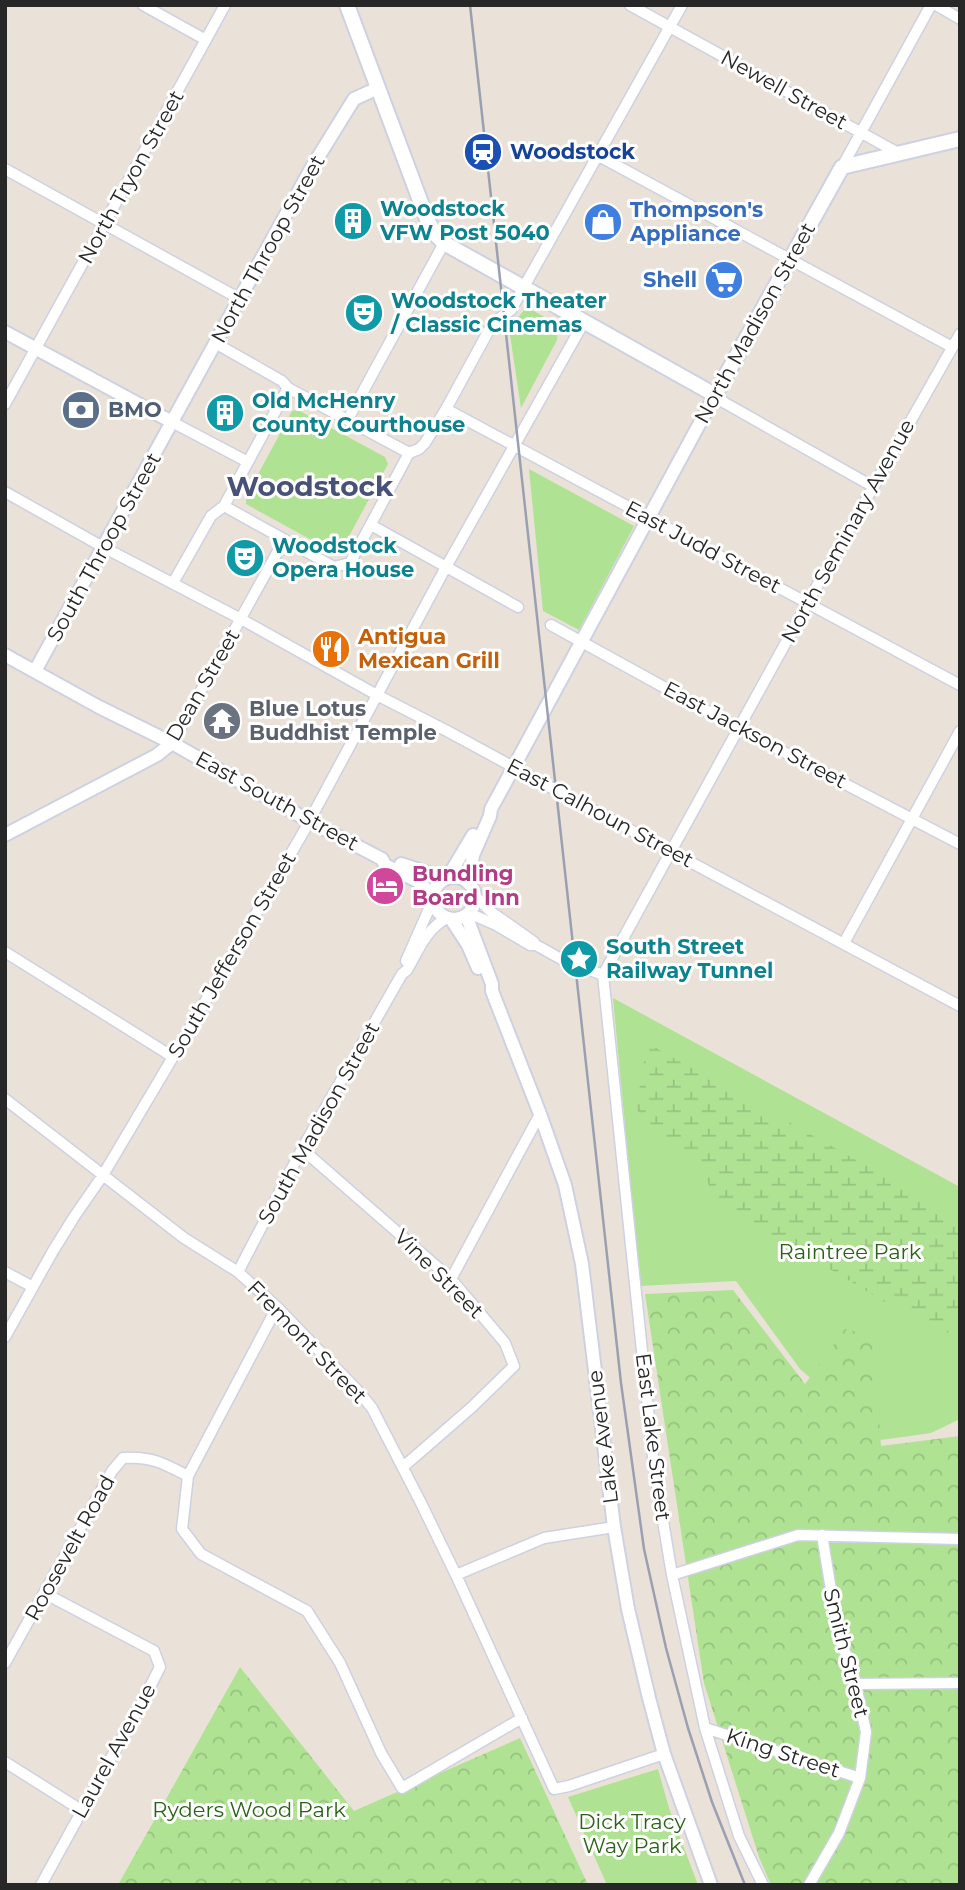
<svg xmlns="http://www.w3.org/2000/svg" width="965" height="1890" viewBox="0 0 965 1890" font-family="Montserrat,sans-serif">
	<style>
		.grass { fill: #afe293 }
		.forest { fill: url(#forest-crowns) }
		.wetland { fill: url(#wetland-marsh) }
		.lines { fill: none; stroke-linecap: round; stroke-linejoin: round }
		.minor-casing { stroke: #ced1e1; stroke-width: 13 }
		.tertiary-casing { stroke: #ced1e1; stroke-width: 16 }
		.secondary-casing { stroke: #ced1e1; stroke-width: 18 }
		.minor { stroke: #fff; stroke-width: 10 }
		.tertiary { stroke: #fff; stroke-width: 12 }
		.secondary { stroke: #fff; stroke-width: 14 }
		.rail { stroke: #9b9fb2; stroke-width: 2.5 }
		.labels { text-anchor: middle; stroke-width: 6; stroke-linejoin: round; paint-order: stroke }
		.street-label { font-size: 21px; fill: #272727; stroke: #fff }
		.transit-label { font-size: 21px; font-weight: bold; fill: #164399; stroke: #fff; text-anchor: start }
		.culture-label { font-size: 21px; font-weight: bold; fill: #0d838f; stroke: #fff; text-anchor: start }
		.shop-label { font-size: 21px; font-weight: bold; fill: #366cbe; stroke: #fff; text-anchor: start }
		.service-label { font-size: 21px; font-weight: bold; fill: #4e5e75; stroke: #fff; text-anchor: start }
		.food-label { font-size: 21px; font-weight: bold; fill: #c56008; stroke: #fff; text-anchor: start }
		.worship-label { font-size: 21px; font-weight: bold; fill: #5b616d; stroke: #fff; text-anchor: start }
		.hotel-label { font-size: 21px; font-weight: bold; fill: #b23c85; stroke: #fff; text-anchor: start }
		.park-label { font-size: 21px; fill: #296318; stroke: #fff }
		.district-label { font-size: 28px; font-weight: bold; fill: #485178; stroke: #fff }
	</style>
	<defs>
		<pattern id="forest-crowns" width="20" height="18" patternUnits="userSpaceOnUse" patternTransform="scale(1.75)"><rect width="20" height="18" fill="#afe293"/><path d="M2 6a3 3 0 1 1 6 0M12 15a3 3 0 1 1 6 0" fill="none" stroke="#97c27f"/></pattern>
		<pattern id="wetland-marsh" width="20" height="14" patternUnits="userSpaceOnUse" patternTransform="scale(1.75)"><rect width="20" height="14" fill="#afe293"/><path d="M1 5h8M5 5V1M11 12h8M15 12V8" fill="none" stroke="#97c27f"/></pattern>
	</defs>
	<rect width="100%" height="100%" fill="#eae2d8"/>
	<!-- grass -->
	<path class="grass" d="M527,307L555,323L558,329L557,340L521,408L509,328Z
		M298,410L385,457L388,464L341,551L335,553L246,504V497L292,411Z
		M529,469L634,526L579,630L543,611Z
		M613,998L960,1187V1419L931,1433L881,1440L800,1369L736,1281L640,1286Z
		M658,1769L669,1808L698,1885H607L568,1797Z"/>
	<!-- forest -->
	<path class="forest" d="M733,1290L805,1384L845,1329L873,1336L881,1446L960,1436V1885H771L759,1857L704,1683L645,1294Z
		M240,1667L354,1811L520,1738L588,1885H118Z"/>
	<!-- wetland -->
	<path class="wetland" d="M647,1043L960,1218V1306L945,1339L837,1273L717,1207L707,1180L636,1109Z"/>
	<g class="lines">
		<!-- minor casing -->
		<g class="minor-casing">
			<path id="minor" d="M143,5L206,40
				M630,5L898,153
				M936,5L960,19
				M599,156L952,347
				M842,167L931,5
				M5,169L240,299
				M215,343L282,381L288,388L409,453
				M715,395L725,403L872,486
				M5,404L225,5
				M446,409L960,685
				M348,419L444,243
				M172,422L248,462
				M409,453L419,449L425,443L446,409L489,330L497,320L511,310L682,5
				M5,492L103,547L241,619L377,695L449,732L550,787L960,1006
				M224,506L334,567L350,563L409,453
				M371,525L518,607
				M173,583L211,516L224,506L288,388
				M551,625L738,728L960,844
				M172,743L278,551L295,545
				M475,896L490,911L534,942
				M469,913L496,925L530,945H536L561,959L603,975
				M844,943L960,731
				M5,952L173,1057
				M406,961L432,902
				M603,975L654,1467L672,1575L705,1728L739,1836L763,1885
				M603,975L813,593L960,334
				M5,1099L184,1238L238,1272L277,1307L359,1392L372,1408L421,1503L456,1575L554,1789L569,1786L664,1754
				M302,1149L451,1279L505,1343L514,1366L472,1407L403,1467
				M5,1272L33,1287
				M238,1272L302,1149L402,974L407,970C418,951 426,929 447,918
				M451,1279L540,1114
				M277,1307L188,1476L182,1529L201,1554L307,1611L340,1663L381,1753L402,1788L522,1718
				M5,1337L53,1251L74,1217L103,1175L173,1057L304,831L446,567L584,322
				M456,1575L544,1538L614,1527
				M672,1575L798,1535L960,1539
				M5,1663L112,1471L123,1458C151,1456 163,1463 188,1476
				M856,1684L960,1683
				M705,1728L860,1778
				M5,1762L81,1810
				M41,1885L149,1689L160,1667L154,1651L44,1593
				M809,1885L839,1833L860,1778L866,1732L852,1667L839,1639L822,1535"/>
		</g>
		<!-- tertiary casing -->
		<g class="tertiary-casing">
			<path id="tertiary" d="M5,332L172,422
				M5,655L99,707L172,743L309,821L382,859L385,865L419,882L432,895
				M35,671L312,167L354,99L378,88
				M5,835L157,755L172,743
				M401,864L444,878
				M433 898a21 21 0 1 1 42 0a21 21 0 1 1-42 0Z
				M448,877L473,835
				M469,883L473,855L490,816L491,809L715,395
				M466,915L492,984V991L540,1114L565,1185L582,1264L614,1527L628,1609L649,1698L664,1754L711,1885
				M451,919L468,945L478,968"/>
		</g>
		<!-- secondary casing -->
		<g class="secondary-casing">
			<path id="secondary" d="M347,5L427,219L434,233L444,243L715,395L842,167L960,139"/>
		</g>
		<!-- minor -->
		<use href="#minor" class="minor"/>
		<!-- tertiary -->
		<use href="#tertiary" class="tertiary"/>
		<!-- secondary -->
		<use href="#secondary" class="secondary"/>
		<!-- rail -->
		<path class="rail" d="M470,5L621,1383L644,1549L666,1648L688,1728L712,1802L745,1885"/>
	</g>
	<!-- icons -->
	<defs>
		<g id="station-disc" transform="scale(2.0125)"><circle r="9.5" fill="#1a4fb4" stroke="#fff"/><path d="M-3-6H3Q5-6 5-4V2Q5 4 3 4L4.5 6H3L1.5 4h-3L-3 6H-4.5L-3 4Q-5 4-5 2V-4Q-5-6-3-6ZM-3.5-4v3h7v-3ZM-3.5 1v1.5H-2V1ZM2 1v1.5H3.5V1Z" fill="#fff"/></g>
		<g id="building-disc" transform="scale(2.0125)"><circle r="9.5" fill="#0f9aa8" stroke="#fff"/><path d="M-4-6H4V6H1V3H-1V6H-4ZM-2.5-4.3h1.7v1.8h-1.7ZM.8-4.3h1.7v1.8H.8ZM-2.5-1h1.7V.8h-1.7ZM.8-1h1.7V.8H.8Z" fill="#fff"/></g>
		<g id="shop-disc" transform="scale(2.0125)"><circle r="9.5" fill="#3f7fe0" stroke="#fff"/><path d="M-5-2.5h2.3a2.7 3.5 0 0 1 5.4 0H5L5.5 6h-11ZM-1.5-2.5h3a1.5 2.3 0 0 0-3 0Z" fill="#fff"/></g>
		<g id="supermarket-disc" transform="scale(2.0125)"><circle r="9.5" fill="#3f7fe0" stroke="#fff"/><path d="M-6-5.5h2.5l.6 2H6L4.5 2H-2.5L-4.4-4H-6ZM-1.5 3.2a1.3 1.3 0 1 0 .1 0ZM3 3.2a1.3 1.3 0 1 0 .1 0Z" fill="#fff"/></g>
		<g id="theatre-disc" transform="scale(2.0125)"><circle r="9.5" fill="#0f9aa8" stroke="#fff"/><path d="M-5-5.5Q0-4 5-5.5V0Q5 5 0 6Q-5 5-5 0ZM-3.3-2.5H-1v1.5H-3.3ZM1-2.5H3.3v1.5H1ZM-2.8 1Q0 5.5 2.8 1Z" fill="#fff"/></g>
		<g id="bank-disc" transform="scale(2.0125)"><circle r="9.5" fill="#5c6f8a" stroke="#fff"/><path d="M-6-4H6V4H-6ZM0-2.3a2.3 2.3 0 1 0 0 4.6a2.3 2.3 0 1 0 0-4.6Z" fill="#fff"/></g>
		<g id="restaurant-disc" transform="scale(2.0125)"><circle r="9.5" fill="#e8710a" stroke="#fff"/><path d="M-5-6h1v4h1v-4h1v4h1v-4h1v5L-1.5 .5V6h-2V.5L-5-1ZM5-6V6H3V1.5H1.5Q1.5-4 5-6Z" fill="#fff"/></g>
		<g id="temple-disc" transform="scale(2.0125)"><circle r="9.5" fill="#6b7280" stroke="#fff"/><path d="M0-6L5-2H3V0L6.5 2.5H4V6H1.5V3h-3V6H-4V2.5H-6.5L-3 0V-2H-5Z" fill="#fff"/></g>
		<g id="hotel-disc" transform="scale(2.0125)"><circle r="9.5" fill="#d1479c" stroke="#fff"/><path d="M-6-4.5h1.5V1H6V5H4.5V3h-9V5H-6ZM-4 0a1.8 1.8 0 1 1 3.6 0ZM.5 0V-2.5h3Q6-2.5 6 0Z" fill="#fff"/></g>
		<g id="sight-disc" transform="scale(2.0125)"><circle r="9.5" fill="#0f9aa8" stroke="#fff"/><path d="M0-6L1.8-2.2L6-1.7L2.9 1.2L3.7 5.4L0 3.3L-3.7 5.4L-2.9 1.2L-6-1.7L-1.8-2.2Z" fill="#fff"/></g>
	</defs>
	<g fill-rule="evenodd">
		<use href="#station-disc" x="483" y="152"/>
		<use href="#building-disc" x="353" y="221"/>
		<use href="#shop-disc" x="603" y="222"/>
		<use href="#supermarket-disc" x="724" y="280"/>
		<use href="#theatre-disc" x="364" y="313"/>
		<use href="#bank-disc" x="81" y="410"/>
		<use href="#building-disc" x="225" y="413"/>
		<use href="#theatre-disc" x="245" y="558"/>
		<use href="#restaurant-disc" x="331" y="649"/>
		<use href="#temple-disc" x="222" y="721"/>
		<use href="#hotel-disc" x="385" y="886"/>
		<use href="#sight-disc" x="579" y="959"/>
	</g>
	<g class="labels">
		<!-- street labels -->
		<g class="street-label">
			<text transform="translate(784 90) rotate(29)" y="7">Newell Street</text>
			<text transform="translate(131 177) rotate(-61)" y="7">North Tryon Street</text>
			<text transform="translate(268 249) rotate(-61)" y="7">North Throop Street</text>
			<text transform="translate(755 323) rotate(-61)" y="7">North Madison Street</text>
			<text transform="translate(848 531) rotate(-61)" y="7">North Seminary Avenue</text>
			<text transform="translate(104 547) rotate(-61)" y="7">South Throop Street</text>
			<text transform="translate(703 547) rotate(28)" y="7">East Judd Street</text>
			<text transform="translate(203 685) rotate(-60)" y="7">Dean Street</text>
			<text transform="translate(755 735) rotate(28)" y="7">East Jackson Street</text>
			<text transform="translate(277 801) rotate(29)" y="7">East South Street</text>
			<text transform="translate(600 813) rotate(28)" y="7">East Calhoun Street</text>
			<text transform="translate(232 955) rotate(-60)" y="7">South Jefferson Street</text>
			<text transform="translate(319 1123) rotate(-61)" y="7">South Madison Street</text>
			<text transform="translate(439 1274) rotate(45)" y="7">Vine Street</text>
			<text transform="translate(307 1342) rotate(46)" y="7">Fremont Street</text>
			<text transform="translate(603 1437) rotate(-97)" y="7">Lake Avenue</text>
			<text transform="translate(653 1437) rotate(83)" y="7">East Lake Street</text>
			<text transform="translate(70 1548) rotate(-61)" y="7">Roosevelt Road</text>
			<text transform="translate(846 1653) rotate(76)" y="7">Smith Street</text>
			<text transform="translate(114 1751) rotate(-61)" y="7">Laurel Avenue</text>
			<text transform="translate(783 1753) rotate(18)" y="7">King Street</text>
		</g>
		<!-- transit labels -->
		<g class="transit-label">
			<text x="510" y="159">Woodstock</text>
		</g>
		<!-- culture labels -->
		<g class="culture-label">
			<text x="380" y="216">Woodstock<tspan x="380" dy="24">VFW Post 5040</tspan></text>
			<text x="391" y="308">Woodstock Theater<tspan x="391" dy="24">/ Classic Cinemas</tspan></text>
			<text x="252" y="408">Old McHenry<tspan x="252" dy="24">County Courthouse</tspan></text>
			<text x="272" y="553">Woodstock<tspan x="272" dy="24">Opera House</tspan></text>
			<text x="606" y="954">South Street<tspan x="606" dy="24">Railway Tunnel</tspan></text>
		</g>
		<!-- shop labels -->
		<g class="shop-label">
			<text x="630" y="217">Thompson's<tspan x="630" dy="24">Appliance</tspan></text>
			<text x="697" y="287" text-anchor="end">Shell</text>
		</g>
		<!-- service labels -->
		<g class="service-label">
			<text x="108" y="417">BMO</text>
		</g>
		<!-- food labels -->
		<g class="food-label">
			<text x="358" y="644">Antigua<tspan x="358" dy="24">Mexican Grill</tspan></text>
		</g>
		<!-- worship labels -->
		<g class="worship-label">
			<text x="249" y="716">Blue Lotus<tspan x="249" dy="24">Buddhist Temple</tspan></text>
		</g>
		<!-- hotel labels -->
		<g class="hotel-label">
			<text x="412" y="881">Bundling<tspan x="412" dy="24">Board Inn</tspan></text>
		</g>
		<!-- park labels -->
		<g class="park-label">
			<text x="850" y="1259">Raintree Park</text>
			<text x="249" y="1817">Ryders Wood Park</text>
			<text x="632" y="1829">Dick Tracy<tspan x="632" dy="24">Way Park</tspan></text>
		</g>
		<!-- district labels -->
		<g class="district-label">
			<text x="310" y="496">Woodstock</text>
		</g>
	</g>
	<!-- border -->
	<rect width="965" height="1890" fill="none" stroke="#272727" stroke-width="14"/>
</svg>
